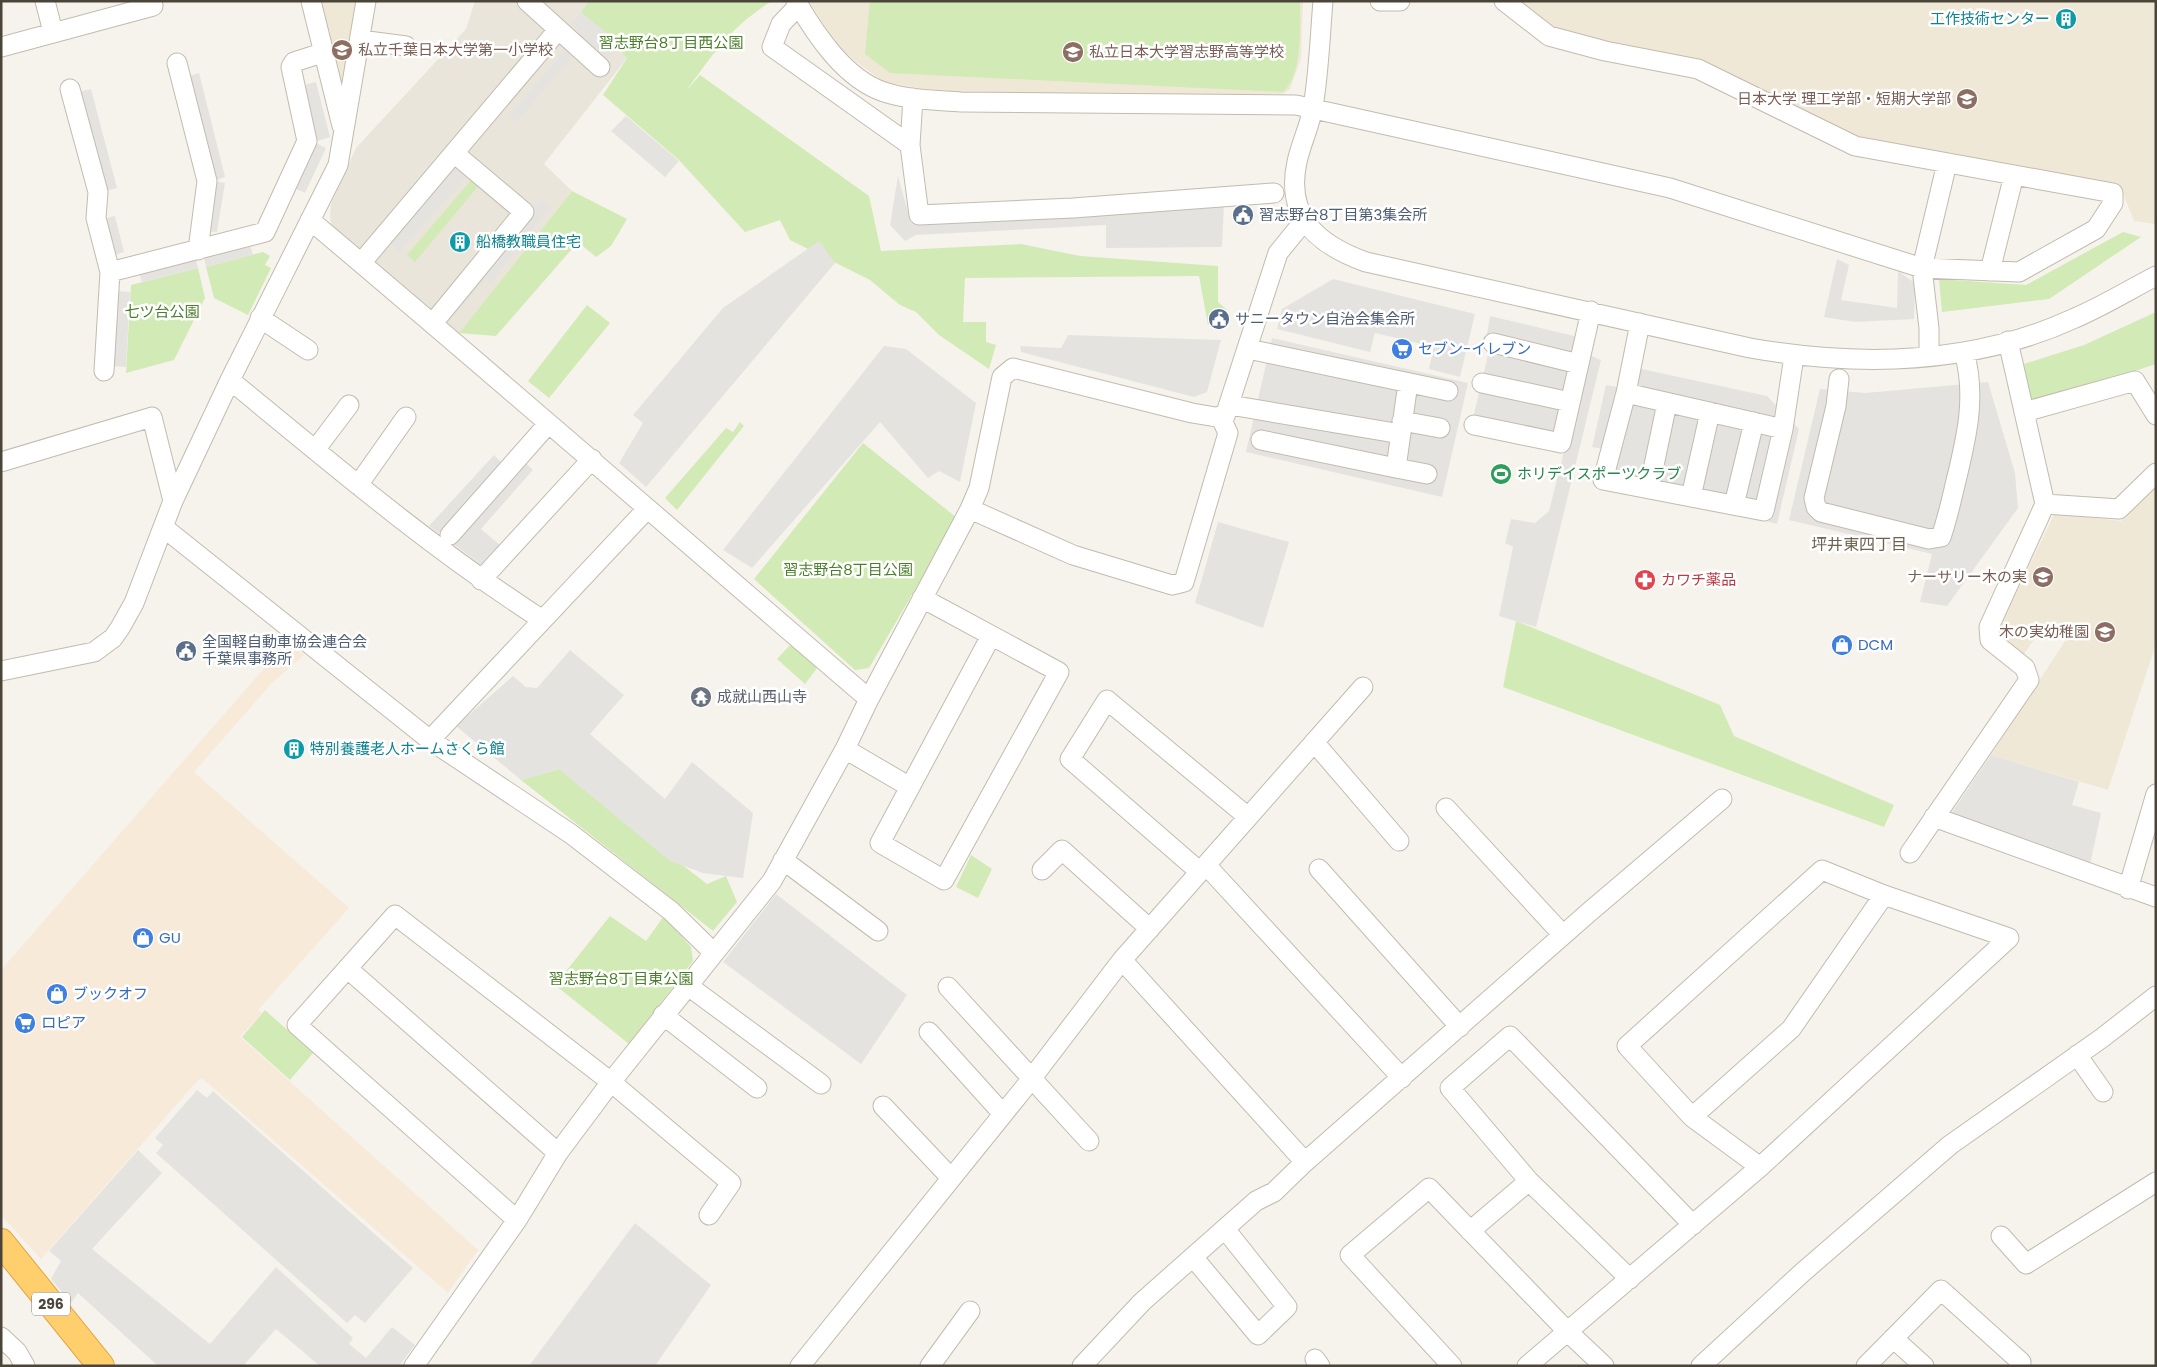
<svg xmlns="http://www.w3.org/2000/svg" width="2157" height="1367" viewBox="0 0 2157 1367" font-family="Poppins,'Noto Sans JP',sans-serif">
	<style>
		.residential { fill: #eae5da }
		.commercial { fill: #f7ead8 }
		.education { fill: #efe8d6 }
		.green { fill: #d2eab5 }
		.parking { fill: #e5e3e0 }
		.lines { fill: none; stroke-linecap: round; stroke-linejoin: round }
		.minor-casing { stroke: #c2bbae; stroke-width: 21 }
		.highway-casing { stroke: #e0a43c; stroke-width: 28 }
		.minor { stroke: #fff; stroke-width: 19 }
		.highway { stroke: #ffcf6e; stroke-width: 26 }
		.labels { text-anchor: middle; stroke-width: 5; stroke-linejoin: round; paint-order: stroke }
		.shield { fill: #fff; stroke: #817c74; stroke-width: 1 }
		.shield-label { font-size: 14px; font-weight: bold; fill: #4b4439 }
		.culture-label { font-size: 15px; fill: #0d838f; stroke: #fff; text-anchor: start }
		.park-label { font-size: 15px; fill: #4a7f2a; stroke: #fff }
		.education-label { font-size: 15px; fill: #785e54; stroke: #fff; text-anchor: end }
		.service-label { font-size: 15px; fill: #4e5e75; stroke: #fff; text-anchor: start }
		.shop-label { font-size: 15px; fill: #366cbe; stroke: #fff; text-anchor: start }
		.leisure-label { font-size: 15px; fill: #27864d; stroke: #fff; text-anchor: start }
		.health-label { font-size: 15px; fill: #be3a42; stroke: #fff; text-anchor: start }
		.worship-label { font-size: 15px; fill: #5b616d; stroke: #fff; text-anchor: start }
		.neighbourhood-label { font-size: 16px; fill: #6e6250; stroke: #fff }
	</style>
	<rect width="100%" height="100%" fill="#f6f3ec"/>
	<!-- residential -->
	<path class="residential" d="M475,1H589L581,12L627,58L544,164L572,191L459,333L332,226L330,218L331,204L356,148L466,29Z"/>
	<!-- commercial -->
	<path class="commercial" d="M288,641L304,655L271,684L194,772L349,908L258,1010L262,1013L240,1037L478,1250L448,1293L203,1079L198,1080L41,1259L1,1215V970Z"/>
	<!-- education -->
	<path class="education" d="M318,1H361L343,98Z
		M809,1H1303L1301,58L1290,89L1283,94H982L919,88L884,82L859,64L837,46Z
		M1514,1H2156V224L2134,221L2121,188L1859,138L1696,60L1551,31Z
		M2156,486V644L2108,790L1991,755L2065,641L2043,625L2023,656L2000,640L1998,629L2055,513L2121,521Z"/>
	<!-- green -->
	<path class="green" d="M589,1H772C730,27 714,53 686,91L700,75L869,196L881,251L1021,244L1080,256L1218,266V302L1227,310L1208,325L1199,276L965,278L963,322H986V342L996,345L989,369L939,335L916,312L900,305L870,280L790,240L780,220L745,232L679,160L603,95L627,58L581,12Z
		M870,1H1300C1300,26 1303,75 1283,92L890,73L865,54Z
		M473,178L480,184L415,262L407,255Z
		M572,191L627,219L611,246L596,257L578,242L496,336L459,333Z
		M2123,232L2141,237L2049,299L1942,312L1939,279L2026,285Z
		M263,252L270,256L265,265L271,268L248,315L214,298L206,267Z
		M198,268L205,298L174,360L126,373L131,285Z
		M587,305L610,323L549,398L528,381Z
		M2156,312V364L2032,405L2024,364L2084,345Z
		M740,422L744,426L677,510L665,498L726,428L733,432Z
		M863,443L957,518L869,668L855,670L754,579Z
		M1516,621L1720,705L1734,736L1894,805L1884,827L1503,687Z
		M791,644L817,668L805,684L777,659Z
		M559,769L707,884L726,876L737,902L713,931L521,780Z
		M971,855L992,869L978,898L956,887Z
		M610,916L646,941L664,916L691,947L693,961L629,1044L555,985Z
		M265,1010L313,1053L290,1080L242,1037Z"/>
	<!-- parking -->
	<path class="parking" d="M581,12L619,43L604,62L583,44L518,121L509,115L580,34L571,24Z
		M199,73L225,177L214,181L225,183L217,232L204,231L186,77Z
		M316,82L330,137L314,142L326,148L305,193L292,187L314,142L300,86Z
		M91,89L117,188L105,191L78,92Z
		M626,116L679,161L665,177L611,131Z
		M446,156L468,175L400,252L378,234Z
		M898,176L911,223L1224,202L1222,247L1106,248V225L916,235L905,241L890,225Z
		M541,199L551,207L491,283L485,280L463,306L456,301Z
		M115,216L124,252L112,256L103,219Z
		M249,241L253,255L206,267L203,253Z
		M819,241L835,263L646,487L619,463L643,423L633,415L723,308Z
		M195,255L198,268L142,282L138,269Z
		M1837,259L1849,265L1841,300L1897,308L1898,271L1915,283L1914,319L1855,322L1824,317Z
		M1333,279L1475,314L1460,377L1429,369L1434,347L1375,333L1370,352L1277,329L1282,309Z
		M116,291L130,292L126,367L112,366Z
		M1490,316L1574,336L1587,354L1601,360L1536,627L1499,616L1513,547L1505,543L1511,519L1535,523L1549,511L1567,439L1473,418L1489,351L1487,334Z
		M1068,335L1221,340L1207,392L1194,397L1021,352L1020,346L1061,348Z
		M1272,338L1468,383L1442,497L1246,452Z
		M884,346L906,349L976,403L960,482L939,471L928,478L880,422L752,568L723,550Z
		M1623,365L1767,396L1799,429L1777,524L1594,478L1603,449L1592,447L1606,385L1617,387Z
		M1988,382L2015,473L2018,508L1947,606L1920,602L1932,554L1789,520L1820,389L1865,393Z
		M513,451L533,470L481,529L500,545L483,566L429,526L494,455L501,462Z
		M1218,522L1289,542L1263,628L1195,603Z
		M570,650L624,695L590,734L665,799L692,762L753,813L743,878L703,873L670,861L559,769L521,780L456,726L513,676L526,687L537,688Z
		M1991,755L2079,782L2072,805L2101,813L2090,865L1948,818Z
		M776,894L907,995L861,1064L723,962Z
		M197,1090L207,1098L213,1091L413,1268L365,1323L355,1315L347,1323L156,1153L163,1145L155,1138Z
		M138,1150L162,1173L92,1249L210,1344L276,1267L353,1338L349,1344L366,1358L392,1327L415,1345L399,1366H320L276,1329L243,1366H158L78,1293L71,1303L51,1279L61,1261L49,1251Z
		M635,1223L711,1285L655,1366H529Z"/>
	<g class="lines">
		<!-- minor casing -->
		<g class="minor-casing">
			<path id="minor" d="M45,1L53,32
				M311,1L342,126
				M527,1L600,67
				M796,1C816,35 845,79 884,92C908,100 935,100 961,102L1296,105L1670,188L1922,268L2019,272L2096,229L2113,203V193L1855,146L1698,69L1605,51L1549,36L1504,1
				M1323,1C1320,36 1319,72 1313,107C1310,126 1301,143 1297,162C1285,217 1318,245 1366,262L1750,348C1858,367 1973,365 2075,318C2103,306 2129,290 2156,276
				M1380,1H1400
				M799,5L781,24L772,47L910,145L913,98
				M360,40L406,46
				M1,47L153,6L152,1
				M177,63L207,181L198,250
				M70,89L98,192L96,218L110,272L104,371
				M910,145L919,215L1073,208L1274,193
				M310,220C498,378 682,539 869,699
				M361,263L558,30
				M1990,271L2014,175
				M110,272L265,232L307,141L291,67L294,62L325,52
				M260,318L308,350
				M433,323L524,212L454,153
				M1640,323L1626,393L1603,480L1764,511L1783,429L1794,356
				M1493,343L1579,364
				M1248,349L1448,391
				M1929,356V328L1922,268L1947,163
				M1839,379L1836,406L1814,498L1816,507L1821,512L1929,539L1941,537C1947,520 1951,502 1955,485C1966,440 1977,397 1964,352
				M230,380C331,463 431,548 541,619
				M1482,383L1570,402
				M1626,393L1783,429
				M1230,405L1401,434
				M2024,412L2135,381L2156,415
				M1402,421L1440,428
				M1474,425L1561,443L1591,311
				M1261,440L1396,468L1408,383
				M315,450L349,405
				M1,462L152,417L173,501
				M1396,468L1427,474
				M358,485L406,417
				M1649,489L1667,403
				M1691,497L1710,412
				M2045,504L2119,509L2156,473
				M1734,505L1754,422
				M970,509L1073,555L1172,585L1184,582L1228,433L1220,416
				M163,527L430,740L571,834L671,911L714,953
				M450,535L548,424
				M481,580L592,459
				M922,598L1059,672L944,880L880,843L991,636
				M1,671L94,652L113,638L120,628L134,603L173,501L230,380L338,165L366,1
				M430,740L647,509
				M1314,742L1399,841
				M845,749L910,787
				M1446,808L1563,935
				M1934,817L2156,897
				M1910,853L2029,680L2025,668L1990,640L1989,627L2045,504L2008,341
				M783,860L878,931
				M1206,865L1402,1078
				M1319,869L1460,1027
				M1042,870L1062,850L1150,929
				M1200,872L1070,759L1107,700L1248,817
				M2128,889L2156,794
				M1122,960L1305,1162
				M348,969L558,1153
				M687,985L821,1084
				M948,987L1089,1141
				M663,1015L757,1088
				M929,1032L1003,1114
				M2077,1055L2103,1092
				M883,1106L951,1178
				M1692,1117L1791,1029L1884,895
				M1529,1181L1450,1088L1510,1036L1693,1225
				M517,1220L297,1025L395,915L611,1082L731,1183L709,1215
				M1470,1231L1529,1181L1630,1279
				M2001,1236L2026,1264L2156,1182
				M1193,1257L1258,1335L1287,1307L1225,1229
				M1,1337L17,1352L25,1366
				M1893,1338L1924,1366
				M1315,1359L1320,1366
				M414,1366L517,1220L558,1153L611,1082L772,881L845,749L869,699L970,509L979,488L1002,377L1013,368L1192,413L1216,417L1225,416L1278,253L1304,221
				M800,1366L1025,1087L1122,960L1363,687
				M930,1366L970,1311
				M1082,1366L1142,1302L1256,1201L1274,1192L1305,1162L1587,914L1722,799
				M1452,1366L1350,1255L1429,1188L1567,1331L1604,1366
				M1527,1366L1760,1167L2009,938L1884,895L1822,870L1627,1046L1692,1117L1760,1167
				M1701,1366L1803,1272L1950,1145L2102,1038L2156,996
				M1866,1366L1941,1290L2021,1362L2020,1366"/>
		</g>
		<!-- highway casing -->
		<g class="highway-casing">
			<path id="highway" d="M1,1242L101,1366"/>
		</g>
		<!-- minor -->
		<use href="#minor" class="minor"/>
		<!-- highway -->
		<use href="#highway" class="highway"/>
	</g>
	<!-- icons -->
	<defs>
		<g id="building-disc" transform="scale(1.125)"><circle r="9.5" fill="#0f9aa8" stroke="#fff"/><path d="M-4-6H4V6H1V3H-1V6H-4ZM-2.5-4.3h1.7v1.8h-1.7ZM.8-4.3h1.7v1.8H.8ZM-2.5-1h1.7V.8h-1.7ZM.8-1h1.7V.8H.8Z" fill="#fff"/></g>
		<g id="school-disc" transform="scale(1.125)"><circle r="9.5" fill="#8d6e63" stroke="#fff"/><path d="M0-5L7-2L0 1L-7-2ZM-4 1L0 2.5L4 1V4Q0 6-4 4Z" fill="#fff"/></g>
		<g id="university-disc" transform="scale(1.125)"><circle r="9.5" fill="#8d6e63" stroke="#fff"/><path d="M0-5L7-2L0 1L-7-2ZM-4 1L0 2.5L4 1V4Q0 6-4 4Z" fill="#fff"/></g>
		<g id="civic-disc" transform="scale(1.125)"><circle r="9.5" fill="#5c6f8a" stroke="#fff"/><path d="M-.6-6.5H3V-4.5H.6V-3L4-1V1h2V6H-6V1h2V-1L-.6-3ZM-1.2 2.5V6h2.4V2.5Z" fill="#fff"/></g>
		<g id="supermarket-disc" transform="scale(1.125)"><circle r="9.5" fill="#3f7fe0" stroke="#fff"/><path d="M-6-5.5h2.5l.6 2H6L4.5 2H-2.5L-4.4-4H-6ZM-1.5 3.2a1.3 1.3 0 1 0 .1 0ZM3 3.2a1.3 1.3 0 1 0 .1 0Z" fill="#fff"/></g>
		<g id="stadium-disc" transform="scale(1.125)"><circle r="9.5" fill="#2e9e5b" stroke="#fff"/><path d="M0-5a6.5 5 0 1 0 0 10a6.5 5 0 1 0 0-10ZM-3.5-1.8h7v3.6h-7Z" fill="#fff"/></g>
		<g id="pharmacy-disc" transform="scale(1.125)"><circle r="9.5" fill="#e0444e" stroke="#fff"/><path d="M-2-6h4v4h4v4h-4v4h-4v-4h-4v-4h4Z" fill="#fff"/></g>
		<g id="shop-disc" transform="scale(1.125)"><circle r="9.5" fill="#3f7fe0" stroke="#fff"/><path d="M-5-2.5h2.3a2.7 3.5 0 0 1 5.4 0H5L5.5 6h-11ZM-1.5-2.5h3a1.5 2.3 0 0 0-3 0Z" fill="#fff"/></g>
		<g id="temple-disc" transform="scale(1.125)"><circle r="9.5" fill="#6b7280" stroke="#fff"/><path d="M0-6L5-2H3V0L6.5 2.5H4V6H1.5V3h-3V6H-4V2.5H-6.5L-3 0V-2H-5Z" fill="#fff"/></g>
	</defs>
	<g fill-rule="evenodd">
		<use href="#building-disc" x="2066" y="19"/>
		<use href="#school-disc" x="342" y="50"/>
		<use href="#school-disc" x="1073" y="52"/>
		<use href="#university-disc" x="1967" y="99"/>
		<use href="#civic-disc" x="1243" y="215"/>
		<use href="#building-disc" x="460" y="242"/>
		<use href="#civic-disc" x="1219" y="319"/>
		<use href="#supermarket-disc" x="1402" y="349"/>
		<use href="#stadium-disc" x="1501" y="474"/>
		<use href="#school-disc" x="2043" y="577"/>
		<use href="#pharmacy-disc" x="1645" y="580"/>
		<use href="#school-disc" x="2105" y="632"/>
		<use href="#shop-disc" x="1842" y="645"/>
		<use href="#civic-disc" x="186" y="651"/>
		<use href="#temple-disc" x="701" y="697"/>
		<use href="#building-disc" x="294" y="749"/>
		<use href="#shop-disc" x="143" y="938"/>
		<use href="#shop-disc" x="57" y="994"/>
		<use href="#supermarket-disc" x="25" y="1023"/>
	</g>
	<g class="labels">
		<!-- shield labels -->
		<rect class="shield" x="32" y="1292.5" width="38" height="23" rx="4"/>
		<g class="shield-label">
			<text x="51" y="1309">296</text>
		</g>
		<!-- culture labels -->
		<g class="culture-label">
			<text x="2050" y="24" text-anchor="end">工作技術センター</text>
			<text x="476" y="247">船橋教職員住宅</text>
			<text x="310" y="754">特別養護老人ホームさくら館</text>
		</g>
		<!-- park labels -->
		<g class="park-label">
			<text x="671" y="48">習志野台8丁目西公園</text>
			<text x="162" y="317">七ツ台公園</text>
			<text x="848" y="575">習志野台8丁目公園</text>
			<text x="621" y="984">習志野台8丁目東公園</text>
		</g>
		<!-- education labels -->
		<g class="education-label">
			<text x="358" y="55" text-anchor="start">私立千葉日本大学第一小学校</text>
			<text x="1089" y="57" text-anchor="start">私立日本大学習志野高等学校</text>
			<text x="1951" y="104">日本大学 理工学部・短期大学部</text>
			<text x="2027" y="582">ナーサリー木の実</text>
			<text x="2089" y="637">木の実幼稚園</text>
		</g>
		<!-- service labels -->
		<g class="service-label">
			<text x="1259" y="220">習志野台8丁目第3集会所</text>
			<text x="1235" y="324">サニータウン自治会集会所</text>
			<text x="202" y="647">全国軽自動車協会連合会<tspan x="202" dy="17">千葉県事務所</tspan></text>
		</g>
		<!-- shop labels -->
		<g class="shop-label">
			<text x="1418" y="354">セブン-イレブン</text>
			<text x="1858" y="650">DCM</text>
			<text x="159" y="943">GU</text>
			<text x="73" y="999">ブックオフ</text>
			<text x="41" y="1028">ロピア</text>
		</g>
		<!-- leisure labels -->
		<g class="leisure-label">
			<text x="1517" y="479">ホリデイスポーツクラブ</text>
		</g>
		<!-- health labels -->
		<g class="health-label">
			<text x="1661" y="585">カワチ薬品</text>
		</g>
		<!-- worship labels -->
		<g class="worship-label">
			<text x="717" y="702">成就山西山寺</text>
		</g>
		<!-- neighbourhood labels -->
		<g class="neighbourhood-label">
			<text x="1859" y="550">坪井東四丁目</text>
		</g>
	</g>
	<!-- border -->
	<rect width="2157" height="1367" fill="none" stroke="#4b4439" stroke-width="5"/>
</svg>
